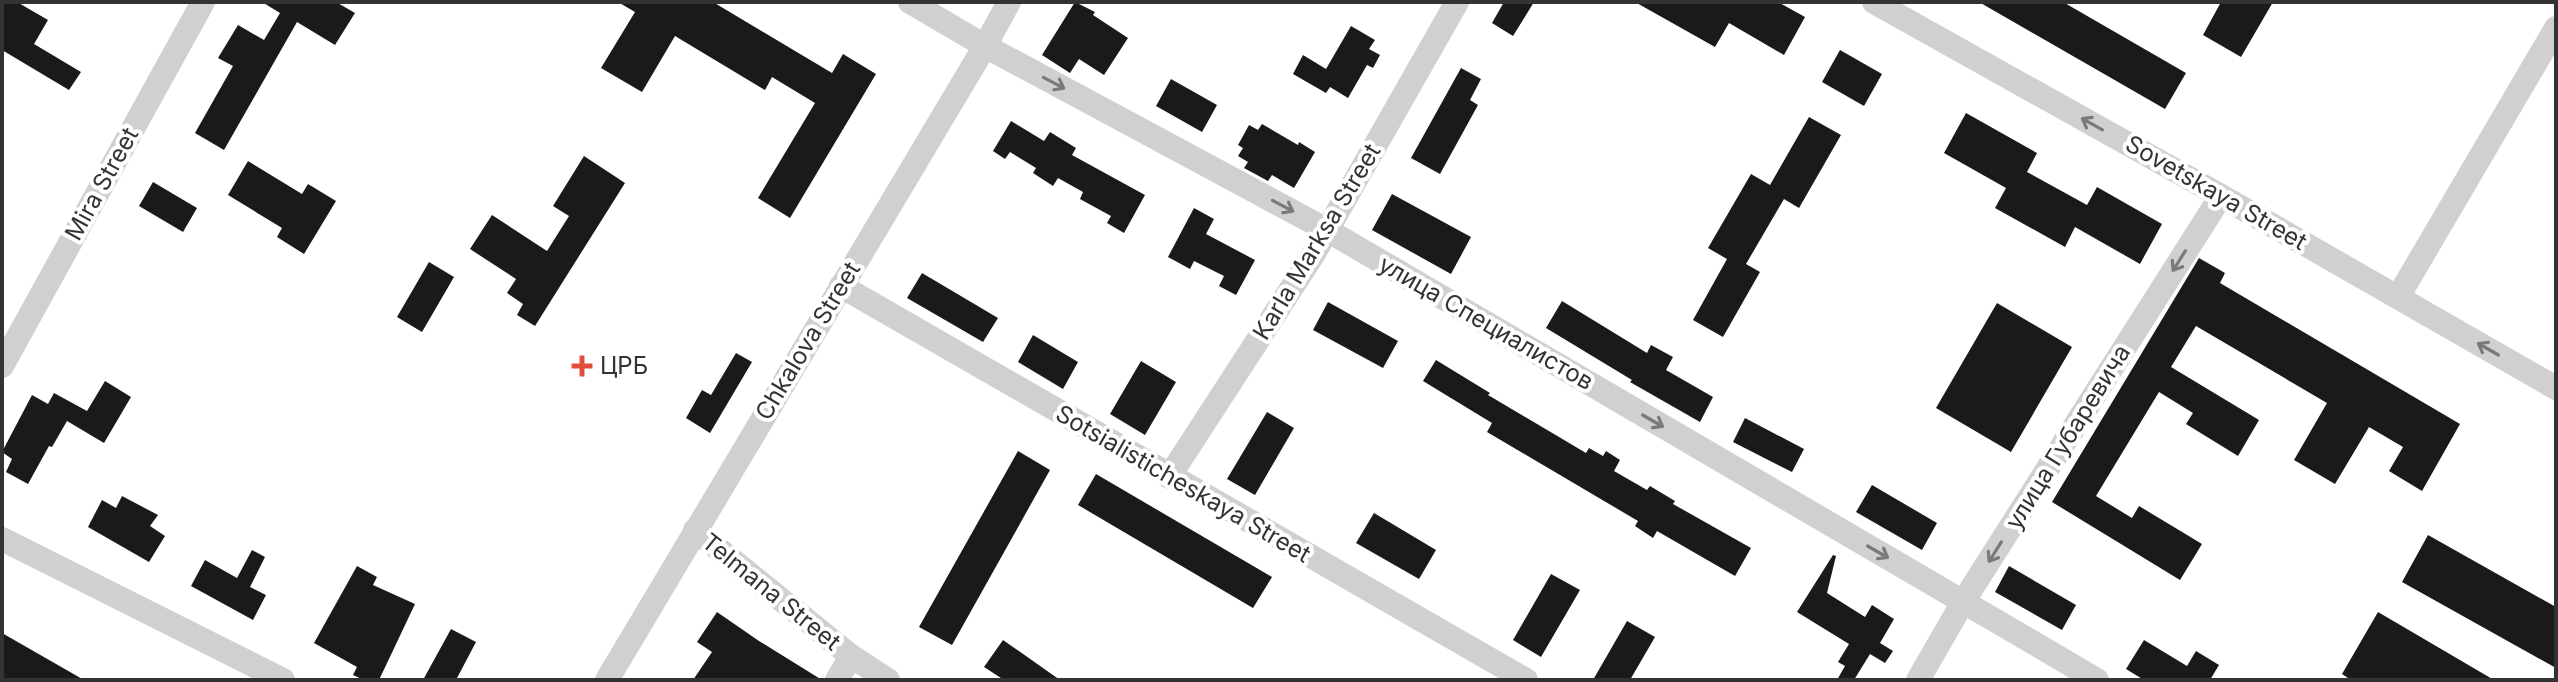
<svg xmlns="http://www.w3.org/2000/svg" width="2558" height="682" viewBox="0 0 2558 682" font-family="Inter,sans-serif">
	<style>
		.building { fill: #1a1a1a }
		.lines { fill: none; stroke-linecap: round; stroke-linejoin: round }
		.minor { stroke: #d0d0d0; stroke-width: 24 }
		.oneway { stroke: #7a7a7a }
		.poi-dot { fill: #e04e3e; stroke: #fff; stroke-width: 3 }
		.labels { text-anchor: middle; stroke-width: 8; stroke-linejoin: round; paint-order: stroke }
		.street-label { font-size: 24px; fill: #333; stroke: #fff }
		.poi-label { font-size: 24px; fill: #333; stroke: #fff; text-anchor: start }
	</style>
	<rect width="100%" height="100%" fill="#fff"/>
	<!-- building -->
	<path class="building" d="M2,2H17L48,20L34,44L81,72L69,90L2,50Z
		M262,2H336L355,13L335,45L297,22L224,150L195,133L233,66L218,58L238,25L264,40L280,13Z
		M618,2H713L832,73L843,54L876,74L790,218L758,198L815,103L772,77L765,90L675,36L642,92L601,68L635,12Z
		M1075,2L1095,12L1093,15L1128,38L1104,75L1079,59L1070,73L1042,55Z
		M1504,2H1534L1513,36L1492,23Z
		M1635,2H1778L1805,17L1784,55L1729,23L1715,47Z
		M1979,2H2063L2186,73L2165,109Z
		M2221,2H2273L2241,57L2203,35Z
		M1351,26L1375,40L1369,49L1380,55L1373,68L1367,65L1348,98L1330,87L1326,93L1293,74L1303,55L1326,69Z
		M1840,50L1882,74L1864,106L1822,82Z
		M1461,68L1481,79L1470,100L1478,105L1440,174L1411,158Z
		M1171,79L1217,105L1202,132L1156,106Z
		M1966,113L2037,153L2027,172L2087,205L2097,187L2162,224L2140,264L2075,227L2065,247L1995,208L2006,188L1944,153Z
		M1809,117L1841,135L1799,208L1784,199L1746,264L1760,272L1723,337L1693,320L1727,259L1708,248L1751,174L1770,185Z
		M1011,121L1044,141L1050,132L1076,148L1072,155L1145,195L1124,233L1107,223L1111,216L1080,199L1083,192L1058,178L1053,186L1033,173L1036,168L1010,152L1005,159L993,151Z
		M1262,124L1298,145L1299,142L1315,152L1294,188L1272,175L1268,181L1244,168L1248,162L1238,156L1243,148L1238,145L1249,125L1258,130Z
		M584,156L625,183L535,326L517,315L523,304L507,293L516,279L470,249L492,215L547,251L569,216L553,206Z
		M248,161L302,194L308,184L336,201L304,254L277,237L282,228L228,195Z
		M153,182L197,208L183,232L139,206Z
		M1392,194L1471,237L1451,274L1372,230Z
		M1194,208L1214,219L1206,234L1255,260L1236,295L1219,286L1224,276L1194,261L1190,269L1168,257Z
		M2199,258L2225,273L2220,283L2460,424L2422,491L2389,471L2403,447L2369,427L2335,484L2294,460L2327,403L2196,326L2171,367L2259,420L2238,456L2186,424L2193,413L2159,392L2096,496L2132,518L2139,506L2202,544L2180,580L2052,502Z
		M429,262L454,277L422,332L397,317Z
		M922,273L998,318L983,342L907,298Z
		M1562,301L1647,353L1651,345L1673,357L1666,370L1713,397L1700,422L1630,382L1632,380L1546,328Z
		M1328,302L1398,341L1383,368L1313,330Z
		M1997,303L2072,347L2011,452L1936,408Z
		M1033,335L1078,362L1063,389L1018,362Z
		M736,353L752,362L710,433L686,418L702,390L711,395Z
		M1436,360L1490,393L1488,395L1586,453L1589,448L1603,456L1606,451L1620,460L1614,471L1647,490L1650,486L1675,501L1673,504L1751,548L1735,576L1657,531L1653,538L1635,526L1638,521L1487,432L1492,423L1423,381Z
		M1141,361L1176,382L1145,435L1110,414Z
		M105,381L131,397L104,443L67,421L52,447L49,446L28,484L6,472L12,459L2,452L32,395L48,404L54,393L87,411Z
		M1267,412L1294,428L1255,495L1227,479Z
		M1745,418L1804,449L1792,472L1733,442Z
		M1018,451L1050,470L952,645L919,627Z
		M1096,474L1272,577L1253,608L1078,505Z
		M1872,485L1937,523L1922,550L1856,512Z
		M122,496L158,515L150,526L165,536L149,562L88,527L102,500L116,508Z
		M1374,513L1436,550L1419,579L1356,543Z
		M2428,535L2556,607V668L2402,582Z
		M252,550L265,557L250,587L266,595L253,620L191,586L205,560L237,578Z
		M1833,555L1836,556L1827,593L1865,617L1872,605L1894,619L1880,643L1893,651L1885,663L1870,654L1854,680H1837L1845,666L1838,662L1849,644L1797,612Z
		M357,566L377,577L373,585L415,604L379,680H364L353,675L357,667L314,643Z
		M2009,566L2076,605L2062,630L1995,592Z
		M1551,574L1580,590L1541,657L1513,640Z
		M717,612L759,641L822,680H693L712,652L697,642Z
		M2378,612L2494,680H2351L2342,674Z
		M1627,621L1655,637L1630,680H1593Z
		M451,629L476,642L456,680H423Z
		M2,633L84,680H2Z
		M1003,640L1060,680H1004L984,667Z
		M2144,640L2187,666L2196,651L2219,665L2210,680H2144L2126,669Z"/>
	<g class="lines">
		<!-- minor -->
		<path class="minor" d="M910,2L985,46L1327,230L2097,680
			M1874,2L2221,196L2556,388
			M841,286L1526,680
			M2398,297L2556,28
			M2,366L203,2
			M1169,477L1313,255L1457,2
			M695,530L851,656L888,680
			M2,539L283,680
			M607,680L985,46L1009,2
			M837,680L851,656
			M1918,680L1963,602L2221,196"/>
	</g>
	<!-- one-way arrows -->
	<defs><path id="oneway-shaft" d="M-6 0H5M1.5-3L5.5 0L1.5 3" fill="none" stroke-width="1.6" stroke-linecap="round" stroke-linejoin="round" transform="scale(2)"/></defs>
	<g class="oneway">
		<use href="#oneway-shaft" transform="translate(1054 83) rotate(28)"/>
		<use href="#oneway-shaft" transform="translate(2092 124) rotate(-151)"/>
		<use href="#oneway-shaft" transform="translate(1283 206) rotate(28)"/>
		<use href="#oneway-shaft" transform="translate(2179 261) rotate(122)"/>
		<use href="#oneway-shaft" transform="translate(2488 349) rotate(-150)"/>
		<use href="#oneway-shaft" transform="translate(1653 421) rotate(30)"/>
		<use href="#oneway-shaft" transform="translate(1878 552) rotate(30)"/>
		<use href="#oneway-shaft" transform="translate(1995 552) rotate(122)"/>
	</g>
	<!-- markers -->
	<path class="poi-dot" d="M578 354h8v8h8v8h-8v8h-8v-8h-8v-8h8z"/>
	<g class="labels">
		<!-- street labels -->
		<g class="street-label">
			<text transform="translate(102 184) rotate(-61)" y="8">Mira Street</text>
			<text transform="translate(2216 193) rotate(30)" y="8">Sovetskaya Street</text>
			<text transform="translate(1317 242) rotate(-59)" y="8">Karla Marksa Street</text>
			<text transform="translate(1486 323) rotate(30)" y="8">улица Специалистов</text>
			<text transform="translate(808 341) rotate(-59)" y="8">Chkalova Street</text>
			<text transform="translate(2068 437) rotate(-58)" y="8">улица Губаревича</text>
			<text transform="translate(1183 484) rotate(30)" y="8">Sotsialisticheskaya Street</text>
			<text transform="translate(771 592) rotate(39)" y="8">Telmana Street</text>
		</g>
		<!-- poi labels -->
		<g class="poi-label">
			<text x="600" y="374">ЦРБ</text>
		</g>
	</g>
	<!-- border -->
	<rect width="2558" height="682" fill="none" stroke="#333333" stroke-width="8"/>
</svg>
